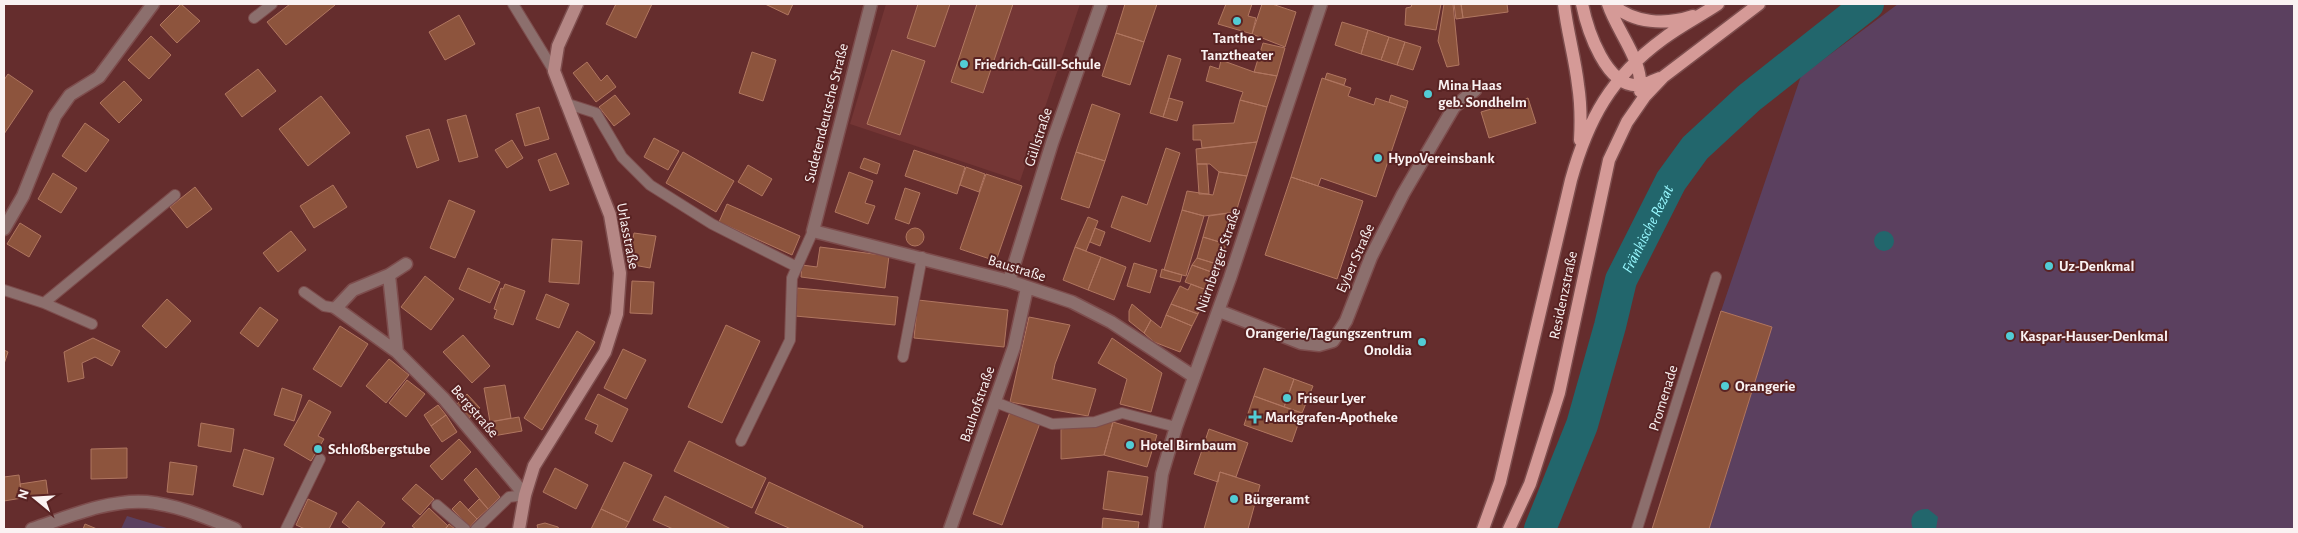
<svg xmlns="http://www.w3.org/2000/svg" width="2298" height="533" viewBox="0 0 2298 533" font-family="'Alegreya Sans',sans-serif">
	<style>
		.built { fill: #743635 }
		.green { fill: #5b405f }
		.water { fill: #22666c }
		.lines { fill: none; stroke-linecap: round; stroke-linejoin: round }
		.river { stroke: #22666c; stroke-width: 32 }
		.building { fill: #8d543d; stroke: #b07660 }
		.lane-casing { stroke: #7d4d4d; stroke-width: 12 }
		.street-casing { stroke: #7d4d4d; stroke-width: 15 }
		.secondary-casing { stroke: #7d4d4d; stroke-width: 15 }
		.primary-casing { stroke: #7d4d4d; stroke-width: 15 }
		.lane { stroke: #8c6f6d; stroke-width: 10 }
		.street { stroke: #8c6f6d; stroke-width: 12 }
		.secondary { stroke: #b58785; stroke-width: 12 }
		.primary { stroke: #d59a97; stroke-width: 12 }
		.poi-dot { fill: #52ccd5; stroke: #592323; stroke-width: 2 }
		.labels { text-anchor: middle; stroke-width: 4; stroke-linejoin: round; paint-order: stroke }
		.poi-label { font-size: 15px; font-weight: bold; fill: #faf2f2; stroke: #592323; text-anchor: start }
		.street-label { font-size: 15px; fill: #faf2f2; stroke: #592323 }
		.water-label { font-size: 16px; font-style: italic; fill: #97f7fe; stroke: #592323 }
	</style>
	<rect width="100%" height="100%" fill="#652d2d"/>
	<!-- built -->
	<path class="built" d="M886,4H1080L1020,181L850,124Z"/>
	<!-- green -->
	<path class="green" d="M1898,4H2294V529H1709L1772,327L1721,311L1801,76Z
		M127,516L170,529H121Z"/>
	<!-- water -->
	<path class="water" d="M1874 241a10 10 0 1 1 20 0a10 10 0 1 1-20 0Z
		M1928,509L1938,517L1936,529H1913C1908,517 1915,508 1928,509Z"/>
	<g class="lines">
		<!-- river -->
		<path class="river" id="s1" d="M1540,529L1582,425L1610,326L1621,280L1671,181L1695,148L1749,98L1868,4"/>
	</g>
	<!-- building -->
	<path class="building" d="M181,4L200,21L177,43L160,25Z
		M290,4H334L335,5L286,45L267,22Z
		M616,4H652L636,38L606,24Z
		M765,4H793L788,15Z
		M918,4H950L935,47L907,38Z
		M977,4H1013L983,93L951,82Z
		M1125,4H1157L1144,42L1116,33Z
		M1226,4H1252L1248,16L1256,18L1252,34L1218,24Z
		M1262,4H1272L1296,12L1285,47L1252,34Z
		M1412,4H1441L1436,30L1405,25L1406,8L1411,7Z
		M1444,4H1453L1459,65L1447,67L1438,41Z
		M1454,4H1461L1463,18L1456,19Z
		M1461,4H1507L1508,12L1463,18Z
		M459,15L475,44L445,60L429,32Z
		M1342,22L1368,30L1361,54L1335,45Z
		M1368,30L1389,37L1381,60L1361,54Z
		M1116,33L1144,42L1130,85L1102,76Z
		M151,36L171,55L149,79L128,60Z
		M1389,37L1405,42L1397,65L1381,60Z
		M1405,42L1421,47L1413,70L1397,65Z
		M1263,43L1285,48L1277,76L1254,72Z
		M892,50L925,61L900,135L867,124Z
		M752,52L776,60L763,101L739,93Z
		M1168,55L1181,59L1163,117L1150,113Z
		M1221,60L1254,72L1277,76L1267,107L1240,100L1243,92L1206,81L1210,66L1219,69Z
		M587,62L601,81L607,75L616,87L596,102L573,73Z
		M258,69L276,91L242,117L225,94Z
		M1327,73L1346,79L1344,85L1325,79Z
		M8,74L33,91L4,134V80Z
		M1322,78L1351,88L1348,96L1374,105L1376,98L1406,108L1376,197L1321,178L1318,186L1291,177Z
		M124,81L142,100L119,123L100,103Z
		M615,95L630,114L614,126L599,107Z
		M1391,95L1408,101L1406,108L1389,102Z
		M321,96L350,133L308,166L279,129Z
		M1169,98L1183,102L1177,121L1163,117Z
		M1528,98L1536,123L1489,138L1481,112Z
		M1240,100L1267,107L1257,142L1202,148L1201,140H1193V125L1234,123Z
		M1092,104L1120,114L1105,161L1076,152Z
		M539,107L549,139L525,146L516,114Z
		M466,115L478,157L459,162L447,120Z
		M85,123L109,140L86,172L62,156Z
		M429,129L439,160L417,168L406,136Z
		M654,138L679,151L668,170L644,157Z
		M512,140L523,158L507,168L495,150Z
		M1257,142L1247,176L1219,172L1210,164H1197L1196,149Z
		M1166,148L1180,153L1150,242L1111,227L1122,196L1147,205Z
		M914,150L965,167L957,194L905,176Z
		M683,152L734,181L716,212L666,183Z
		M1076,152L1105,161L1089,208L1061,199Z
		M556,153L569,184L550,191L538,160Z
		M864,158L880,164L877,174L860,168Z
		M1197,164H1207L1209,194H1199Z
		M748,165L772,179L762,196L738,182Z
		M966,167L985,174L979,192L960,185Z
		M849,172L873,181L865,203L875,206L868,224L835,212Z
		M1219,172L1247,176L1236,212L1204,216L1182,210L1187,191L1213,195Z
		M53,173L77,188L61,213L38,199Z
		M986,174L1022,186L996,261L960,249Z
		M1291,177L1363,201L1337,279L1265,255Z
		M333,185L347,207L314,228L300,206Z
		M195,187L212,209L187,228L170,207Z
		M905,188L920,193L909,224L895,219Z
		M449,200L475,211L455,258L430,248Z
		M727,204L800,236L792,255L719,222Z
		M1182,210L1204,216L1186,276L1164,270Z
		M1236,212L1226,244L1203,237L1209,216Z
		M1088,217L1098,221L1086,251L1075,247Z
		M20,223L41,236L29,257L7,244Z
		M1095,228L1105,232L1100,246L1090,242Z
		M906 237a9 9 0 1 1 18 0a9 9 0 1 1-18 0Z
		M291,231L306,250L278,272L263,253Z
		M634,233L656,236L650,268L628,264Z
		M1203,237L1226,244L1220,265L1197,258Z
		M552,239L582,241L579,284L549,282Z
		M820,247L889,256L885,288L801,277L802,265L817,267Z
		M1075,247L1101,257L1088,290L1063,280Z
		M1101,257L1126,267L1114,300L1088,290Z
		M1197,258L1220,265L1217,274L1192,265Z
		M1134,263L1157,270L1150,293L1127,286Z
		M1192,265L1217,274L1209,291L1185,282Z
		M468,268L500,282L490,303L459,289Z
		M1162,269L1182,275L1180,282L1160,277Z
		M425,276L454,299L431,330L401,307Z
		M632,281L654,282L652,314L630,313Z
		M505,284L525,291L513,325L494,318L497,310L494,309L501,288L503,289Z
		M1191,284L1209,291L1198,314L1171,304L1180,286L1188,290Z
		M797,288L898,297L895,325L795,316Z
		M546,294L569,304L559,328L536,319Z
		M167,299L191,321L166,348L142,326Z
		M918,300L1008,310L1004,347L914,338Z
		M1132,304L1151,320L1144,333L1129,321V311Z
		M1171,304L1198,314L1192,326L1166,315Z
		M260,307L278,320L258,347L240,333Z
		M1721,311L1772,327L1709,529H1652Z
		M1166,315L1192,326L1180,352L1154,342L1144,333L1151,320L1161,328Z
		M1029,317L1070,325L1055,364L1052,379L1096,389L1088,416L1010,402Z
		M726,325L760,341L722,423L688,407Z
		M340,326L368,344L341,387L313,369Z
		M577,331L595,342L542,430L524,418Z
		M463,335L490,366L472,383L443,352Z
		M93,338L120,351L112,366L95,357L82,363L84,378L68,382L64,352Z
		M1112,338L1162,373L1151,412L1120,404L1127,379L1098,363Z
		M623,349L646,360L626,399L604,388Z
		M4,350L8,352L4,364Z
		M389,359L409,375L386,403L366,386Z
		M1264,368L1294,379L1284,407L1254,396Z
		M1294,379L1313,386L1302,413L1284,407Z
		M407,380L425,394L406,417L389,403Z
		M505,385L511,418L490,422L484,388Z
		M282,388L302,395L294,421L274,415Z
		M467,394L480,408L469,418L457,404Z
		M598,394L628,409L612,442L595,433L598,425L585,419Z
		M1254,396L1302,413L1292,442L1244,425Z
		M309,400L331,412L318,436L324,439L311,461L284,445Z
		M438,405L446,415L431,426L424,415Z
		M1010,412L1040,423L1002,525L973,514Z
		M446,415L457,432L442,442L431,426Z
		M519,417L522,431L493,436L490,422Z
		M1113,422L1157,435L1147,467L1104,455Z
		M1113,422L1104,455L1061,459V429Z
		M201,423L234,429L231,452L198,446Z
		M1209,429L1248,443L1236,477L1220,472L1218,482L1194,474Z
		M459,439L471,452L442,480L430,466Z
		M689,441L766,478L752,508L674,471Z
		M127,448V478L91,479V449Z
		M244,449L274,458L263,495L233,486Z
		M170,462L197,466L193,495L167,492Z
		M624,462L652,475L629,522L601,509Z
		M476,468L500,497L488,509L464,480Z
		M555,468L588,485L576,509L543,492Z
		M1108,471L1148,477L1142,515L1103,509Z
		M1220,472L1260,485L1248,529H1204Z
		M19,475L22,498L4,501V477Z
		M46,480L48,495L22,498L20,484Z
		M769,482L863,526L862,529H791L755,513Z
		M416,484L434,499L420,515L402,499Z
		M665,496L731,529H673L653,520Z
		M308,499L337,513L329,529H305L296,525Z
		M479,499L488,509L477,519L468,510Z
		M358,501L385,523L380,529H351L342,522Z
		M460,501L477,519L470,527L452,509Z
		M429,508L448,526L445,529H416L412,526Z
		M601,509L629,522L625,529H591Z
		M1103,518L1139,522L1138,529H1102Z
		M545,523L558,527L559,529H538L537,525Z
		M85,524L97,529H83Z
		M449,524L455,529H445Z"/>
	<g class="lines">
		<!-- lane casing -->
		<g class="lane-casing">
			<path id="lane" d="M513,4L554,71
				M254,18L272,4
				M565,103L596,113L622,157L650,185L712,224L797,267
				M4,290L44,303L92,324
				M304,292L324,306L336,308
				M44,303L175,195
				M903,357L922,257
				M995,402L1052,424L1095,422L1122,413L1176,427
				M741,441L790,340L792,278L813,231
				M437,505L465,529
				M286,529L320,459
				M476,529L509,497L525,495
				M1637,529L1716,277"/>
		</g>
		<!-- street casing -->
		<g class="street-casing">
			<path id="street" d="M871,4L813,231L1009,281L1072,302L1111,322L1193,376
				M4,229L23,196L55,116L70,95L99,77L153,4
				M406,264L389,275L353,290L336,308L397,352L444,399L525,495
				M389,275L397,352
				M1009,281L1052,143L1101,4
				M1219,311L1301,343L1319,345L1333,341L1346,321L1371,257L1403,194L1454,107L1475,90
				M32,529C68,517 108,499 147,502C178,505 207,518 235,529
				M950,529L1014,347L1027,288
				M1155,529L1162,474L1176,427L1230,278L1321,4"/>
		</g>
		<!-- secondary casing -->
		<g class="secondary-casing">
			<path id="secondary" d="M519,529L525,495L534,466L605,352L617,314L620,273L610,215L554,71L558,46L577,4"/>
		</g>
		<!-- primary casing -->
		<g class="primary-casing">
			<path id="primary" d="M1564,4C1567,31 1575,58 1578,85C1581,104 1581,122 1580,140
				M1582,4C1587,28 1606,90 1641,85C1647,84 1654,80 1660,78
				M1608,4C1617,32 1644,61 1640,91
				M1612,4C1634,24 1666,25 1693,16
				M1483,529L1500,482L1571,180C1588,119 1611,77 1663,39C1680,26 1700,16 1718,4
				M1509,529L1530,484L1559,393L1609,160L1627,122L1645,96L1663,77L1759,4"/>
		</g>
		<!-- lane -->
		<use href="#lane" class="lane"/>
		<!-- street -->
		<use href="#street" class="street"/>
		<!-- secondary -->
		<use href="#secondary" class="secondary"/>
		<!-- primary -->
		<use href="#primary" class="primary"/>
	</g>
	<!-- markers -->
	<g class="poi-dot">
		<circle cx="1237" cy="21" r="5"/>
		<circle cx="964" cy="64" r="5"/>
		<circle cx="1428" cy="94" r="5"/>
		<circle cx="1378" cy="158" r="5"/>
		<circle cx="2049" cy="266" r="5"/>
		<circle cx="2010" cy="336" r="5"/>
		<circle cx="1422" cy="342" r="5"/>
		<circle cx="1725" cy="386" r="5"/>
		<circle cx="1287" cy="398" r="5"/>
		<path d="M1252.5 409.5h5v5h5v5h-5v5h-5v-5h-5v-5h5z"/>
		<circle cx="1130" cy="445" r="5"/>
		<circle cx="318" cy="449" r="5"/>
		<circle cx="1234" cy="499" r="5"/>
	</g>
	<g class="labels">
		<!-- poi labels -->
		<g class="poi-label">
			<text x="1237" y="43" text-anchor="middle">Tanthe -<tspan x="1237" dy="17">Tanztheater</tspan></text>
			<text x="974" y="69">Friedrich-Güll-Schule</text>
			<text x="1438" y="90">Mina Haas<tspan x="1438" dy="17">geb. Sondhelm</tspan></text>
			<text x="1388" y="163">HypoVereinsbank</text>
			<text x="2059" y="271">Uz-Denkmal</text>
			<text x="1412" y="338" text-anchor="end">Orangerie/Tagungszentrum<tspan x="1412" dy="17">Onoldia</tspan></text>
			<text x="2020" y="341">Kaspar-Hauser-Denkmal</text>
			<text x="1735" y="391">Orangerie</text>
			<text x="1297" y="403">Friseur Lyer</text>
			<text x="1265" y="422">Markgrafen-Apotheke</text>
			<text x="1140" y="450">Hotel Birnbaum</text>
			<text x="328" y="454">Schloßbergstube</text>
			<text x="1244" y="504">Bürgeramt</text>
		</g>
		<!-- street labels -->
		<g class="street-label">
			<text transform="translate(826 113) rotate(-76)" y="5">Sudetendeutsche Straße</text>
			<text transform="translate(1038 137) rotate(-72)" y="5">Güllstraße</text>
			<text transform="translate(628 236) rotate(79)" y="5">Urlasstraße</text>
			<text transform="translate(1355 258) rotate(-66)" y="5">Eyber Straße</text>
			<text transform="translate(1218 260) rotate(-71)" y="5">Nürnberger Straße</text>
			<text transform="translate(1017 268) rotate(17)" y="5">Baustraße</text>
			<text transform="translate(1563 295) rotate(-78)" y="5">Residenzstraße</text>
			<text transform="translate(1663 398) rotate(-73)" y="5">Promenade</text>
			<text transform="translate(977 404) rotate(-71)" y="5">Bauhofstraße</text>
			<text transform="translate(475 411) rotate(49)" y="5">Bergstraße</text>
		</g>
		<!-- water labels -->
		<g class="water-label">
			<text dy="6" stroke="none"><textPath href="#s1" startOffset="320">Fränkische Rezat</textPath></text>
		</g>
	</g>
	<!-- border -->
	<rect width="2298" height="533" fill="none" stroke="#faf2f2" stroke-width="10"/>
	<!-- north arrow -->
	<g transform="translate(35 498) rotate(288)" stroke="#592323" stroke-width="4" paint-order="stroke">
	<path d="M0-4L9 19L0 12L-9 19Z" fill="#faf2f2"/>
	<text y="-8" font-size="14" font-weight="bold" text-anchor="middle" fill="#faf2f2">N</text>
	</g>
</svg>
